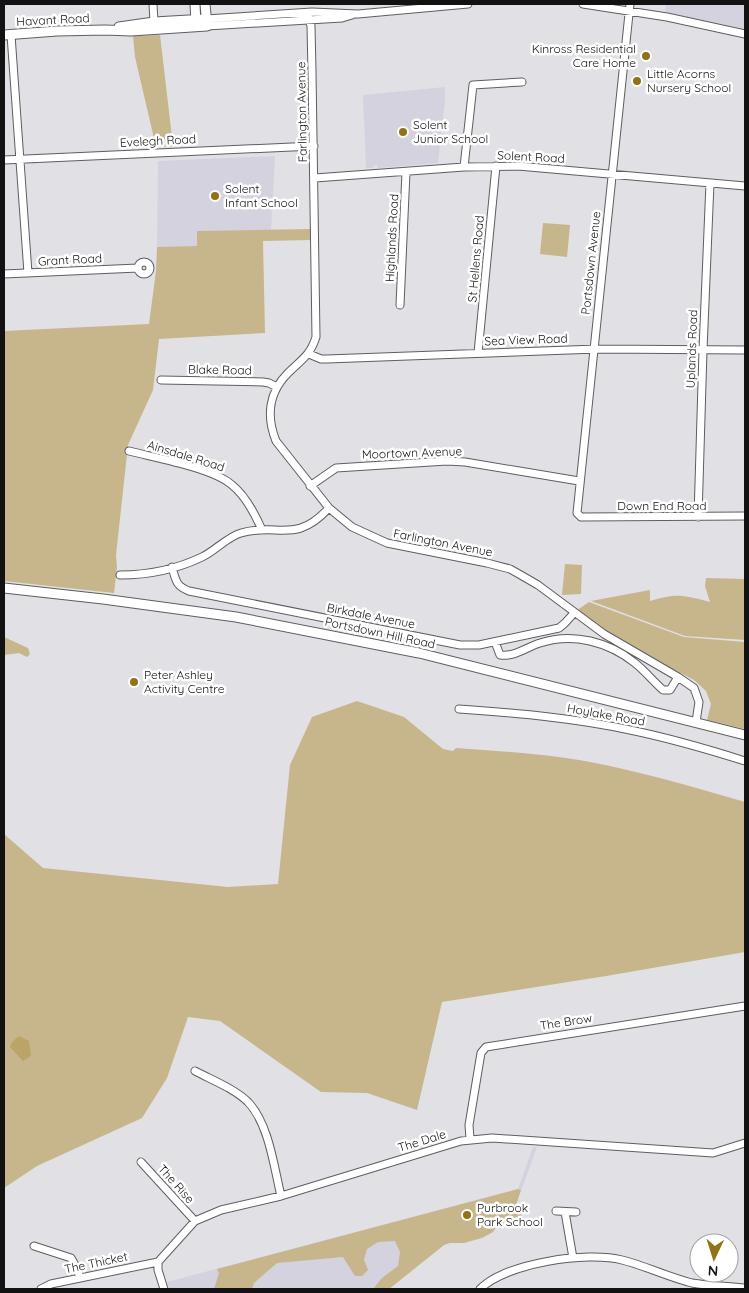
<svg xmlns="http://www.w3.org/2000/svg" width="749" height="1293" viewBox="0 0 749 1293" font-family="Quicksand,sans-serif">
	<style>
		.built { fill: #d3d2de }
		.green { fill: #c7b58b }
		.water { fill: #bca469 }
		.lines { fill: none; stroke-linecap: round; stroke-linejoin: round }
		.minor-casing { stroke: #5e5e62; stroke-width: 9 }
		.major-casing { stroke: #5e5e62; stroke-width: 11 }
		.minor { stroke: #fff; stroke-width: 7 }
		.major { stroke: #fff; stroke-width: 9 }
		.poi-dot { fill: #917218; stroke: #fff; stroke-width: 2 }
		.labels { text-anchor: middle; stroke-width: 5; stroke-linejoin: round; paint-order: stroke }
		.street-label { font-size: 12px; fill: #121213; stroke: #fff }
		.poi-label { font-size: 12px; fill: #121213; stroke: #fff; text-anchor: start }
	</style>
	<rect width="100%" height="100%" fill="#e1e0e5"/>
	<!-- built -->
	<path class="built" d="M666,4H745V29L665,12Z
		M445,87V102L438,163L378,168L377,165H375L372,168H366L363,95Z
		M275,156L271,230L197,231V246L157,247L158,161Z
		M533,1147H537L510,1221L444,1245L389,1289H170L167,1282L518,1189Z"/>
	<!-- green -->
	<path class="green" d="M160,35L173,146L156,147L135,57L133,36Z
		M543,223L570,225L567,257L540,254Z
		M311,229V240L263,241L265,333L159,339L153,390L128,445L116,555L117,567L114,593L4,581V331L149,324L156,271L157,247L197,246V231Z
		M565,564L582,565L581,594L562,595Z
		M706,578L745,579V640L685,636L591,601L650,590V601C678,593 682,595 710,602L705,586Z
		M589,602L684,637L745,642V729L707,720L711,704L706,691L694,680L640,652L576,611Z
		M4,637L28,648L30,654L27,657L19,653L4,655Z
		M357,701L404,717L443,749L453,751L456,748C499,751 543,754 585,761C639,771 693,787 745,802V952L606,976L442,1002L417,1110L367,1093L321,1092L220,1021L188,1017L167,1078L142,1118L37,1166L4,1188V834L43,868L228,887L278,884L290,765L312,717Z
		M518,1189L521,1190L515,1208L521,1214L523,1220L510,1221L497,1226L493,1232L482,1238L464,1243H450L444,1245L389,1289H373L382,1278L398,1266L400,1252L395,1241L378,1242L367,1249L364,1260L368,1270L362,1276H355L343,1257L277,1263L254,1283L252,1289H214L219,1273L217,1269Z"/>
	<!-- water -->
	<path class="water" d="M19,1036L29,1041L31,1056L23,1061L10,1047L12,1042Z"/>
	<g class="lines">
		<!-- minor casing -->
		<g class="minor-casing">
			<path id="minor" d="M153,4L154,22
				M583,4L667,17L745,34
				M630,4L577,513L581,517L745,516
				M305,14L308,16L311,26L312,72L316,337C310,356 301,360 288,373C269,392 266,416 276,441L329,508L352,527L387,543L487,563L510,569L519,574L538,585L604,634L678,677L694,688L699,702L696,722
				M206,19L312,12L358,14L468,4
				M207,26L342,18L352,15
				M11,35L28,273
				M4,160L314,146
				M464,167L473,85L522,82
				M315,178L464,167L518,166L745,186
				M138 268a6 6 0 1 1 12 0a6 6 0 1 1-12 0Z
				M4,274L138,268
				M400,305L406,172
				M478,353L496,166
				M309,354L321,359H327L597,349L745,350
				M161,380L263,382L269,383L277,387
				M129,451C156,458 213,468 232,485C246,496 255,514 262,530
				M310,486L336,468L447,461L465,462L579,481
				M698,517L703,350L710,183
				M172,567C176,581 176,586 189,591L460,645H479L559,628L565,623L574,613
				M120,575C148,575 177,569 202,557C215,551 227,537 241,533C278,522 295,545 329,508
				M495,642L500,655C515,657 527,647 540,643C573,632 609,642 635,663C645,671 653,681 663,690H670L678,677
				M459,709C516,713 574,718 630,730C669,738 707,749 745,761
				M195,1071C212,1080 235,1089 248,1102C269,1124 274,1167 281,1196
				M470,1139L469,1125L481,1053L486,1047L745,1006
				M141,1162L195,1221
				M556,1211L576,1212
				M565,1212L573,1258
				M34,1246L71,1258L75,1265L80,1277
				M41,1289L51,1284L158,1262
				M164,1289L158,1270V1262L195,1221L221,1210L281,1196L461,1141L492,1138L713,1153L745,1143
				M480,1289C506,1263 587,1251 622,1260C646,1266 668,1277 692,1283C709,1286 728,1286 745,1288"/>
		</g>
		<!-- major casing -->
		<g class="major-casing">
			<path id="major" d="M195,4L196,24
				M119,27L154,22L206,19
				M4,35L57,31L105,30L131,31L207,26L205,4
				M4,588L103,599L236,617L419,653L745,735"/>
		</g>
		<!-- minor -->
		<use href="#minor" class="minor"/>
		<!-- major -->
		<use href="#major" class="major"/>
	</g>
	<!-- markers -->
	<g class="poi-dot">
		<circle cx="646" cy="56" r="5"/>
		<circle cx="637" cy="81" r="5"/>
		<circle cx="403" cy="132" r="5"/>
		<circle cx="215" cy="196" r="5"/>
		<circle cx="134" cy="682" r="5"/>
		<circle cx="467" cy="1215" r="5"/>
	</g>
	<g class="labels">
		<!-- street labels -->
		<g class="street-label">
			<text transform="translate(53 20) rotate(-3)" y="4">Havant Road</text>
			<text transform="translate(302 112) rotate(-91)" y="4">Farlington Avenue</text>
			<text transform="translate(158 141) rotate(-3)" y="4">Evelegh Road</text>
			<text transform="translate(531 157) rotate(3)" y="4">Solent Road</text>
			<text transform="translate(392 238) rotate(-87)" y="4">Highlands Road</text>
			<text transform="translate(476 259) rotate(-85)" y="4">St Hellens Road</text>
			<text transform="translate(70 260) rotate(-3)" y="4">Grant Road</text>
			<text transform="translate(591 263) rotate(-84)" y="4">Portsdown Avenue</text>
			<text transform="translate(526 340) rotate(-2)" y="4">Sea View Road</text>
			<text transform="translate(692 349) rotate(-88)" y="4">Uplands Road</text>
			<text transform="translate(220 370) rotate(1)" y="4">Blake Road</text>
			<text transform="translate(412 453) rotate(-2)" y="4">Moortown Avenue</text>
			<text transform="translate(186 456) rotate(17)" y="4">Ainsdale Road</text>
			<text x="662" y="510">Down End Road</text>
			<text transform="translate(443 543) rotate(11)" y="4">Farlington Avenue</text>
			<text transform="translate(371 616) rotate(11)" y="4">Birkdale Avenue</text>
			<text transform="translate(380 633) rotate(12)" y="4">Portsdown Hill Road</text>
			<text transform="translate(606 715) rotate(10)" y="4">Hoylake Road</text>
			<text transform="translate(566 1022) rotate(-9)" y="4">The Brow</text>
			<text transform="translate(422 1141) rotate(-17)" y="4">The Dale</text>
			<text transform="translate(176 1184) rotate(48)" y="4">The Rise</text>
			<text transform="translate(96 1263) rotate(-12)" y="4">The Thicket</text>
		</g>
		<!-- poi labels -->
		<g class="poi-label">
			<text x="636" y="53" text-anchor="end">Kinross Residential<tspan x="636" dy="14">Care Home</tspan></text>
			<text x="647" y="78">Little Acorns<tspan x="647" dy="14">Nursery School</tspan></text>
			<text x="413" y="129">Solent<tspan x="413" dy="14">Junior School</tspan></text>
			<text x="225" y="193">Solent<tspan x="225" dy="14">Infant School</tspan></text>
			<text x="144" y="679">Peter Ashley<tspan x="144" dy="14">Activity Centre</tspan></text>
			<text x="477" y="1212">Purbrook<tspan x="477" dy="14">Park School</tspan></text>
		</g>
	</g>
	<!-- border -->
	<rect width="749" height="1293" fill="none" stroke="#121213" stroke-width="10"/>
	<!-- north arrow -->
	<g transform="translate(714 1258) rotate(184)"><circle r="24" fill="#ffffff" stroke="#a0a0a1"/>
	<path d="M0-4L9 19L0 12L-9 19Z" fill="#917218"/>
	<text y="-8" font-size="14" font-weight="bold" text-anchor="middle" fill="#121213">N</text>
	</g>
</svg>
